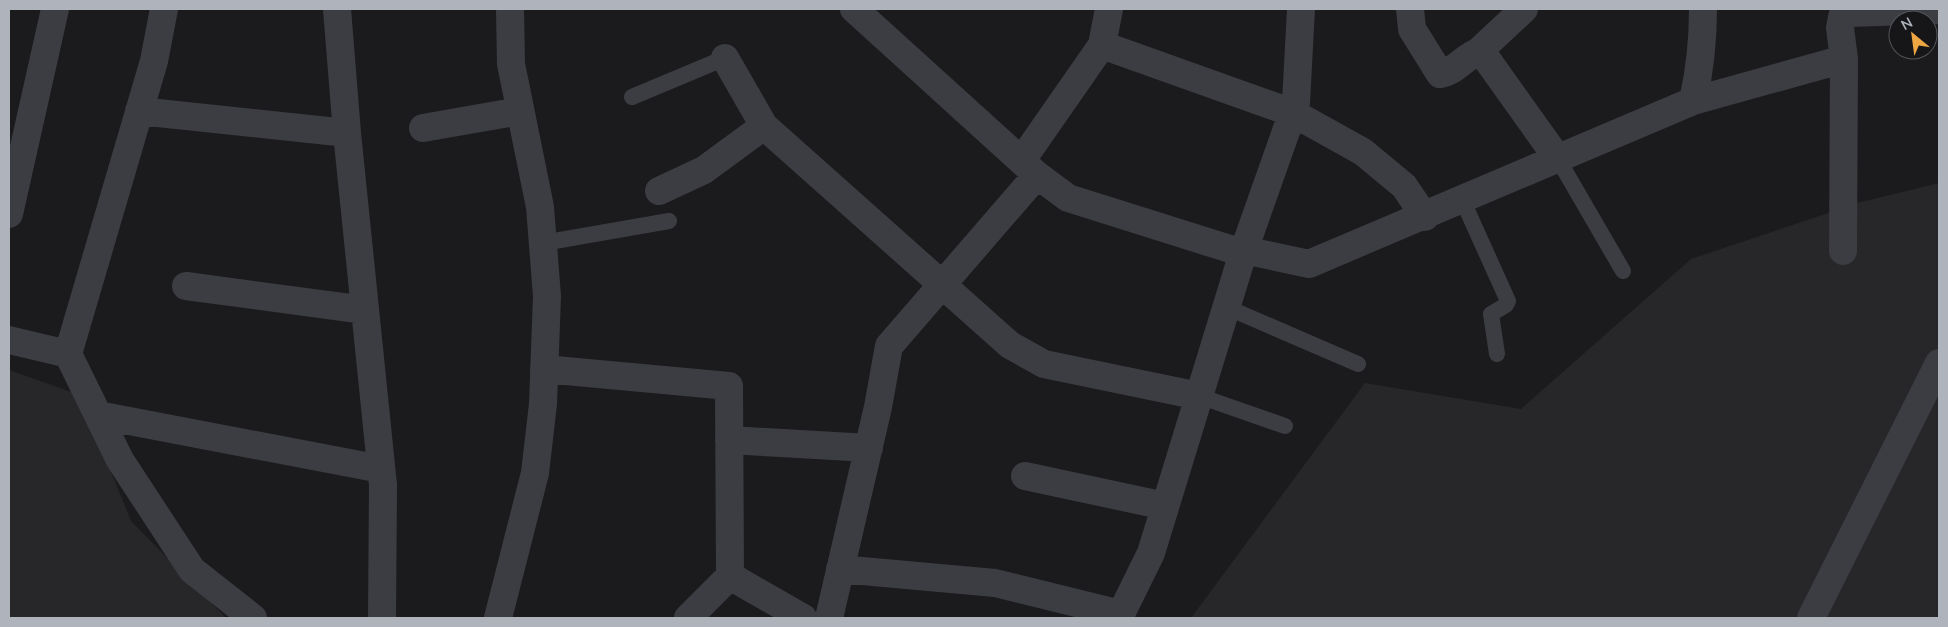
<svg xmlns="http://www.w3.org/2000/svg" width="1948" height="627" viewBox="0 0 1948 627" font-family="'Nunito Sans',sans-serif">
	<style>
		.built { fill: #27272a }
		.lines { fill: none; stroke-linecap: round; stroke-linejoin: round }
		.service { stroke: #3c3d42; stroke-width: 16 }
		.minor { stroke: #3c3d42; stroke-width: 28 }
	</style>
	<rect width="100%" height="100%" fill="#1b1b1d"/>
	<!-- built -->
	<path class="built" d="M1939,183V618H1191L1365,383L1521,409L1691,259L1861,202Z
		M9,370L80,395L131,521L226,618H9Z"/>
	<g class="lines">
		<!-- service -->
		<path class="service" d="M632,97L725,58
			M1558,159L1623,271
			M1462,199L1508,301L1506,305L1491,314L1497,354
			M543,243L669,221
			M1226,307L1358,364
			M1199,396L1285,426"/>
		<!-- minor -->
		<path class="minor" d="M337,9L347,133L383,485L382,618
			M854,9L1037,175L1068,198L1243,253
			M1410,9L1412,29L1440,74C1455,72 1464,57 1478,52L1486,58L1558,159
			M1102,45L1293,113L1363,152L1404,186L1425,217
			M1478,52L1524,9
			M725,58L764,126L1010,345L1044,364L1199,396
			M1693,101C1700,70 1703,40 1703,9
			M139,111L347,133
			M423,128L520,111
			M1022,160L1102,45L1109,9
			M659,191L704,170L764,126
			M9,214L55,9
			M1244,250L1309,264L1693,101L1844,59L1840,28L1842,17L1849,13L1939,10
			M1843,251L1844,59
			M186,286L365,310
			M9,340L68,354L120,460L192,570L253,618
			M68,354L154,61L164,9
			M544,369L729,386L730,576L803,618
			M98,415L381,469
			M729,440L869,448
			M1025,476L1165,506
			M840,569L995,583L1121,614
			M498,618L535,473L543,404L547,296L540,207L511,64L510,9
			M688,618L730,576
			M829,618L878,407L889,346L1037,175
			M1119,618L1151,553L1243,253L1296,103L1301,9
			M1811,618L1939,363"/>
	</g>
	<!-- border -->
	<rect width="1948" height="627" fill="none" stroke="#aeb3bc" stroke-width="20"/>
	<!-- north arrow -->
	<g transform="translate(1913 35) rotate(331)"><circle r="24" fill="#161618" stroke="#53555a"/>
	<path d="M0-4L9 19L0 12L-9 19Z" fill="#eda642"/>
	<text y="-8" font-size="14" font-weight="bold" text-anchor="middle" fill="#aeb3bc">N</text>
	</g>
</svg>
